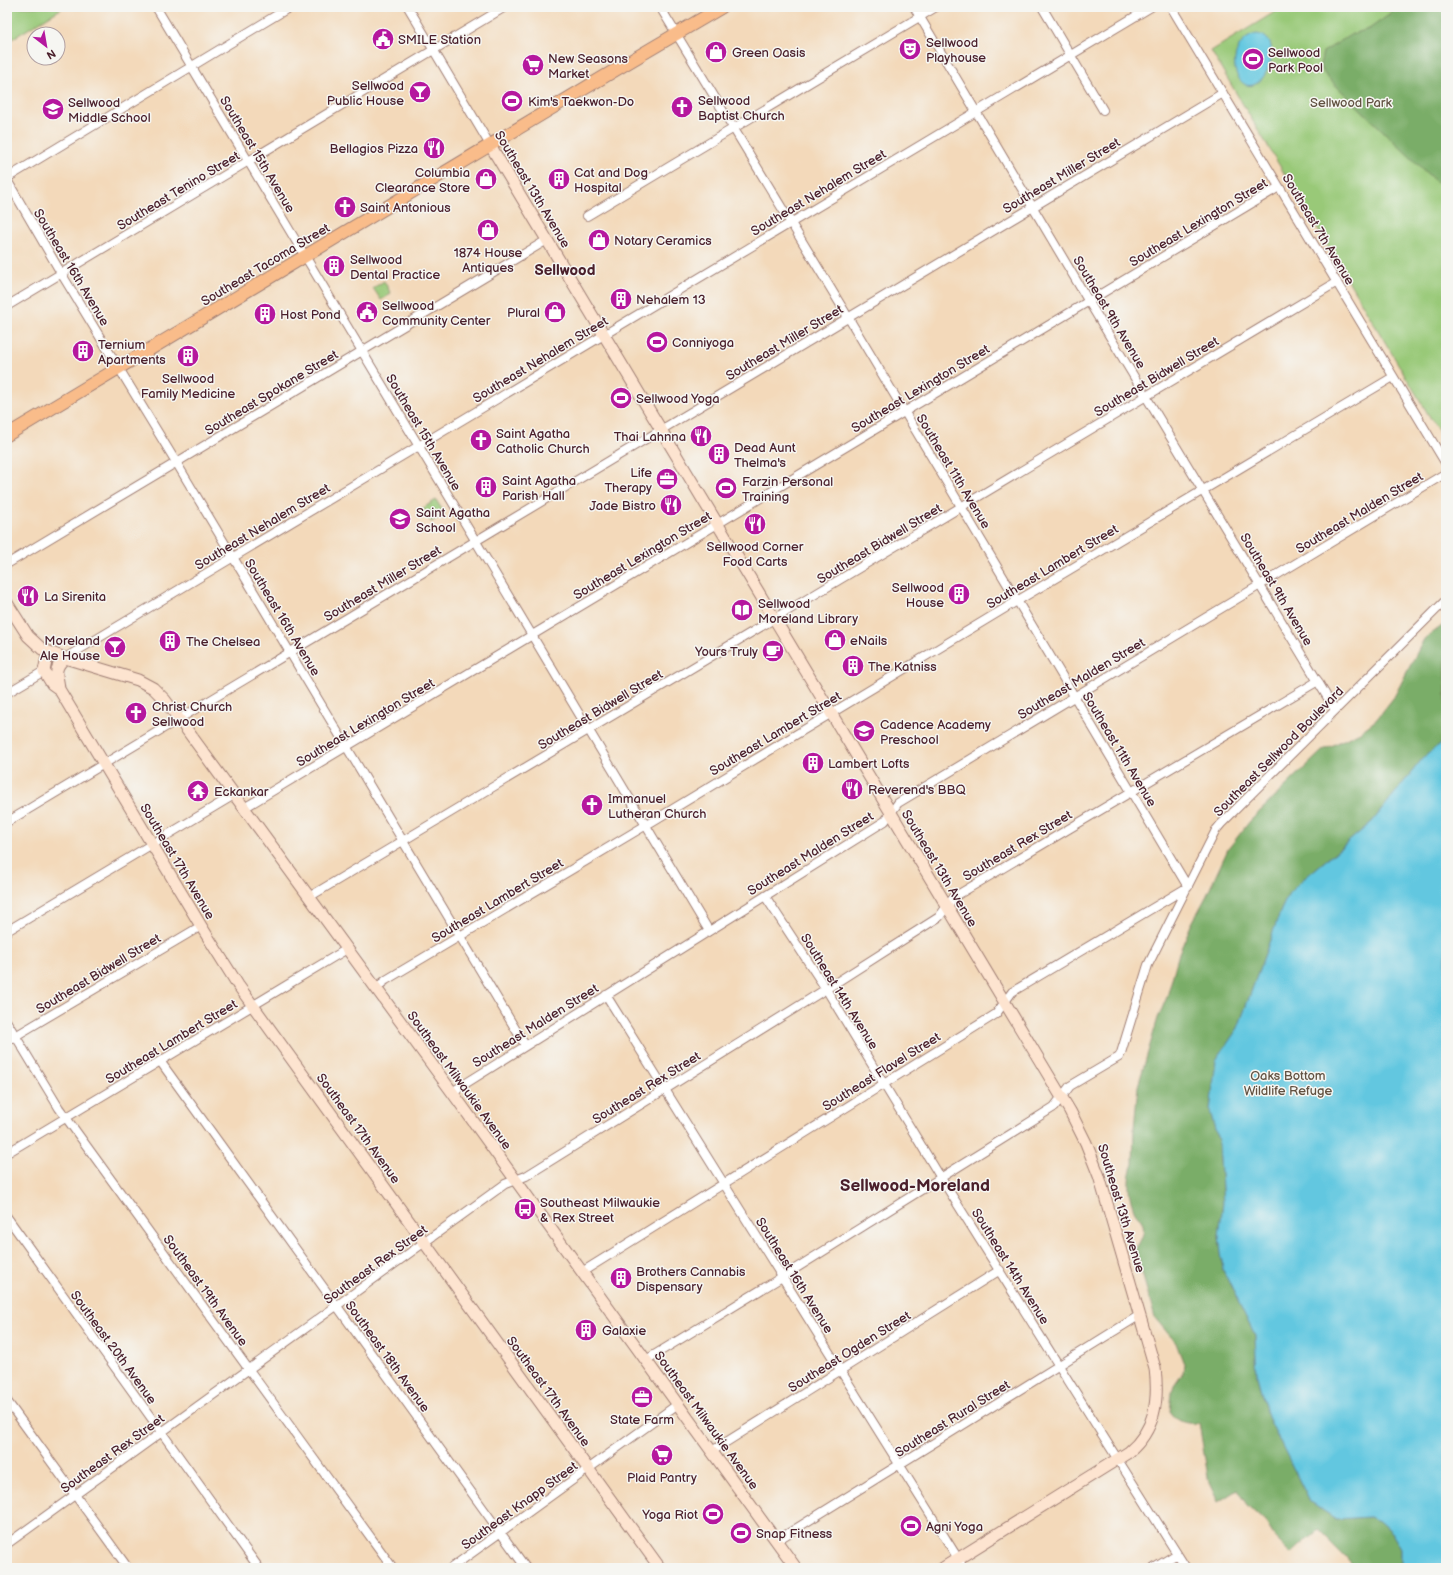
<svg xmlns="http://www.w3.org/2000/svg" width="1453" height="1575" viewBox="0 0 1453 1575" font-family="'Balsamiq Sans',sans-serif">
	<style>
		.green { fill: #99c978; stroke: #727452 }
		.forest { fill: #7aad68; stroke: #62664a }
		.water { fill: #62c7e0; stroke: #567386 }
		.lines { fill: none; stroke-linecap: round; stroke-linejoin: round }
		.street-casing { stroke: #9e7c72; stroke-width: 10 }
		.secondary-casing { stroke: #9e7c72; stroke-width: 13 }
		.primary-casing { stroke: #9e7c72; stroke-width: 14 }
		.street { stroke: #fff; stroke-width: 8 }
		.secondary { stroke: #fde4d0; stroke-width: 11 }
		.primary { stroke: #f9bc8a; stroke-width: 12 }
		.labels { text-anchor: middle; stroke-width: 3; stroke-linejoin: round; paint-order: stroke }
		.poi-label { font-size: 13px; fill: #4a1f2b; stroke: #f6f6f2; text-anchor: start }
		.park-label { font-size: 13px; fill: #625242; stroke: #f6f6f2 }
		.street-label { font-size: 13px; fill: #4a1f2b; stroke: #f6f6f2 }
		.quarter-label { font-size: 15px; font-weight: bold; fill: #4a1f2b; stroke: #f6f6f2 }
		.district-label { font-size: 17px; font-weight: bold; fill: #4a1f2b; stroke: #f6f6f2 }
	</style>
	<rect width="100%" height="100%" fill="#f6f6f2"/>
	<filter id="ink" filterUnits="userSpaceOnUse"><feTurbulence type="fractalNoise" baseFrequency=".025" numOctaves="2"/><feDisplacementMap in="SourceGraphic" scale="8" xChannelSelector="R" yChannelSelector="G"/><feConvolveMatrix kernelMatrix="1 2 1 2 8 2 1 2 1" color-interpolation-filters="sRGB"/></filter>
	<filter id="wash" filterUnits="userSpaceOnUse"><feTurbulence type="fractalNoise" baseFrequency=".012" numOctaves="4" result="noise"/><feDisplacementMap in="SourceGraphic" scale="16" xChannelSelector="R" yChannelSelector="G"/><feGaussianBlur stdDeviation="0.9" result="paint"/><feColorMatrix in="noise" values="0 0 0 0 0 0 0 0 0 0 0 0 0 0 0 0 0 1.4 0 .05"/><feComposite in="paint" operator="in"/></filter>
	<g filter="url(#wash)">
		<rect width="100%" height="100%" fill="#f3d9ba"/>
		<!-- green -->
		<path class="green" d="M7,7H64L7,42Z
			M1283,7H1446V444L1211,51Z
			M384,281L391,294L381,300L373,288Z
			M436,500L445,514L431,522L423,508Z"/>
		<!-- forest -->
		<path class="forest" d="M1393,7H1446V178L1442,181L1436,182L1325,75L1320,65L1323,52L1352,34L1369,29L1389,15Z
			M1446,623V739L1423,758L1372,822L1301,881L1289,893L1281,910L1238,1028L1216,1060L1210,1111L1219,1144L1223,1203L1219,1236L1223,1270L1255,1336L1257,1376L1268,1417L1310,1502L1336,1519L1370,1517L1379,1521L1392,1533L1401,1549V1563L1404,1568H1354L1346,1558L1318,1530L1291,1554L1276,1539L1266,1523L1247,1505L1237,1490L1218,1502L1209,1483L1199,1423C1186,1424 1178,1423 1170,1411L1172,1393L1174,1386L1183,1373L1184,1364L1176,1343L1155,1318L1135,1249C1141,1241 1147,1230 1141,1220C1139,1216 1134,1213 1133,1207C1128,1194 1127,1177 1133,1164L1134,1128L1138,1086L1158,1018L1167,997L1179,953L1191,925L1207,895L1228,849L1250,821L1323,750L1360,732L1376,720L1394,697L1424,639Z"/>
		<!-- water -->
		<path class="water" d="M1257,34C1290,38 1260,105 1240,80C1228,65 1237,37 1257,34Z
			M1446,739V1568H1404L1401,1563V1549L1392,1533L1379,1521L1370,1517L1336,1519L1310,1502L1268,1417L1257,1376L1255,1336L1223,1270L1219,1236L1223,1203L1219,1144L1210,1111L1216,1060L1238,1028L1281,910L1289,893L1301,881L1372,822L1423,758Z"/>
	</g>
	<g filter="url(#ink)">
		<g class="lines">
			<!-- street casing -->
			<g class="street-casing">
				<path id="street" d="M156,7L709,931
					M408,7L490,145
					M914,7L1089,302L1335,710
					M1042,7L1103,110
					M1171,7L1446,464
					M7,178L290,7
					M7,180L61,273L176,462L525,1045
					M587,216L936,7
					M7,306L505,7
					M7,564L547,240
					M65,658L1151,7
					M7,693L44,671
					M244,808L1279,187
					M7,822L1223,93
					M765,896L826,989L941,1178L1186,1568
					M309,897L1337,282
					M7,931L234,795
					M376,988L386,980L450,942L653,821L1017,601L1393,377
					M606,995L964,1568
					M7,1022L59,1108L393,1568
					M7,1041L201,926
					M160,1061L526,1568
					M452,1092L885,821L898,803L1446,473
					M7,1153L347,949
					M7,1217L259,1568
					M582,1272L996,1014L1012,992L1188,887L848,317L660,7
					M646,1360L782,1277L1054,1107L1070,1086L1119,1057L1121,1053L1148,965L1216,830L1221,824L1446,600
					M7,1401L128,1568
					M712,1451L1000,1270
					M776,1541L1140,1315
					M7,1544L505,1184L526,1176L826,989L939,917L954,897L1318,681
					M451,1568L678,1404
					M1154,1568L1177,1554"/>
			</g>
			<!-- secondary casing -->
			<g class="secondary-casing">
				<path id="secondary" d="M490,145L1070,1111L1086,1143L1099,1176L1155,1368C1159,1401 1155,1430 1129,1452L943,1568
					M7,603L28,636L42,649L65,658L138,680L153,688L165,700L452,1092L796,1568
					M48,652L44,671L52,684L59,689L201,926L238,985L660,1568
					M59,689C58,674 52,670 65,658"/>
			</g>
			<!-- primary casing -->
			<g class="primary-casing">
				<path id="primary" d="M7,435L627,63L722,7"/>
			</g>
			<!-- street -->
			<use href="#street" class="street"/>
			<!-- secondary -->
			<use href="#secondary" class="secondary"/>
			<!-- primary -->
			<use href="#primary" class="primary"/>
		</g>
	</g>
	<!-- icons -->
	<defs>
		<g id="civic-disc" transform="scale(1.15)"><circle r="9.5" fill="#b5179e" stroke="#f6f6f2"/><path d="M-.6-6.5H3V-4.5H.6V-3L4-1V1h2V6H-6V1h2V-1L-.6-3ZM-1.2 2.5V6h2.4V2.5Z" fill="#fff"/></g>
		<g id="theatre-disc" transform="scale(1.15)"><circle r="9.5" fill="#b5179e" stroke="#f6f6f2"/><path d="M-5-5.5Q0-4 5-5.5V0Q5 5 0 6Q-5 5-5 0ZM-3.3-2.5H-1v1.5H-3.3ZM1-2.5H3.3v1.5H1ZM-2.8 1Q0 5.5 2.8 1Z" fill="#fff"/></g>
		<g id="shop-disc" transform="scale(1.15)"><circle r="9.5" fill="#b5179e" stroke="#f6f6f2"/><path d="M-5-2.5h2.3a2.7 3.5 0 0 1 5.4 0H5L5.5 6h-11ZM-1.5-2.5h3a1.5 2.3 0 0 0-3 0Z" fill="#fff"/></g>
		<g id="stadium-disc" transform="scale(1.15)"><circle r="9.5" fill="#b5179e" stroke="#f6f6f2"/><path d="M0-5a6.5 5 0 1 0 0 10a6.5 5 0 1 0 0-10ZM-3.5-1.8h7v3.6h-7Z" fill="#fff"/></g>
		<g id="supermarket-disc" transform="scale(1.15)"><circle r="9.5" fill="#b5179e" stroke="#f6f6f2"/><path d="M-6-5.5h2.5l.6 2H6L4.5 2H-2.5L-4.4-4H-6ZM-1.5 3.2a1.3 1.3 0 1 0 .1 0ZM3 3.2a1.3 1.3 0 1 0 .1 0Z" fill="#fff"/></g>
		<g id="bar-disc" transform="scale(1.15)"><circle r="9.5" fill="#b5179e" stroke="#f6f6f2"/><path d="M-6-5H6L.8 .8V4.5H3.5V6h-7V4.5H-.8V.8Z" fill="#fff"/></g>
		<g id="church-disc" transform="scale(1.15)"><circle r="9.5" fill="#b5179e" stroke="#f6f6f2"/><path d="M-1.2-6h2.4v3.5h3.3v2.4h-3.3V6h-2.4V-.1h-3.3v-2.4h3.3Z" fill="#fff"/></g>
		<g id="school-disc" transform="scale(1.15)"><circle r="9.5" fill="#b5179e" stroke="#f6f6f2"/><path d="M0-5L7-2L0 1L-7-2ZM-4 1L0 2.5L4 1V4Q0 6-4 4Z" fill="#fff"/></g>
		<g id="restaurant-disc" transform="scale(1.15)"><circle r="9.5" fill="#b5179e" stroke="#f6f6f2"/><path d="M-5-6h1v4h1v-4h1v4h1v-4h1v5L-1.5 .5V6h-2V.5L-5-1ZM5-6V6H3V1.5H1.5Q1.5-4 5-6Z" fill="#fff"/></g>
		<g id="building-disc" transform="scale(1.15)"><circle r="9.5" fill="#b5179e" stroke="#f6f6f2"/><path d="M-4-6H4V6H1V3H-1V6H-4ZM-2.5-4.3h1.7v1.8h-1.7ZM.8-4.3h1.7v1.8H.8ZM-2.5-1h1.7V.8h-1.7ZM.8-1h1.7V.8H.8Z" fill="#fff"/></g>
		<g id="office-disc" transform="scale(1.15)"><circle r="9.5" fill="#b5179e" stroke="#f6f6f2"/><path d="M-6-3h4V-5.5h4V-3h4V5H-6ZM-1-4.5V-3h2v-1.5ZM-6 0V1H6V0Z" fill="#fff"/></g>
		<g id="library-disc" transform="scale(1.15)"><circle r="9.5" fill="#b5179e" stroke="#f6f6f2"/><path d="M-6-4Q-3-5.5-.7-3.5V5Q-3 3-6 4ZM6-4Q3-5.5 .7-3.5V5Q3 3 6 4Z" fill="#fff"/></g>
		<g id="cafe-disc" transform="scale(1.15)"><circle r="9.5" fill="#b5179e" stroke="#f6f6f2"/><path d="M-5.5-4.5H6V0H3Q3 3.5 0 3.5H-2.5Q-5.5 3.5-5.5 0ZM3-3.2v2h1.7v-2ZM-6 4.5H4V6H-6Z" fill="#fff"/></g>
		<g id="temple-disc" transform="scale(1.15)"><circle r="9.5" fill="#b5179e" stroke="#f6f6f2"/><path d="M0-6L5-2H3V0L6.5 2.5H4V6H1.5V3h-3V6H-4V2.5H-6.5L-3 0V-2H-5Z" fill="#fff"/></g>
		<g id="bus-disc" transform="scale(1.15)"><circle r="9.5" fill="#b5179e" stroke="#f6f6f2"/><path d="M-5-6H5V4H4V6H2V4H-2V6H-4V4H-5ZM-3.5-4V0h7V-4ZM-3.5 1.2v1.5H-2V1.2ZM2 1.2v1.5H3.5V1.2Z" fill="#fff"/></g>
	</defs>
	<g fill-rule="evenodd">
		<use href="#civic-disc" x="383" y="39"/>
		<use href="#theatre-disc" x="910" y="49"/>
		<use href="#shop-disc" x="716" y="52"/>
		<use href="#stadium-disc" x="1253" y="59"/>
		<use href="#supermarket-disc" x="533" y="65"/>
		<use href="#bar-disc" x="420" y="92"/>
		<use href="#stadium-disc" x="512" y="101"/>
		<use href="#church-disc" x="682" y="107"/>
		<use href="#school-disc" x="53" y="109"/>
		<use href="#restaurant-disc" x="434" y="148"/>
		<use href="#shop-disc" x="486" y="179"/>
		<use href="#building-disc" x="559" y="179"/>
		<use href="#church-disc" x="345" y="207"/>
		<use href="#shop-disc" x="488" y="230"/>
		<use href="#shop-disc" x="599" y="240"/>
		<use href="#building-disc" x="334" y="266"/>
		<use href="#building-disc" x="621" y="299"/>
		<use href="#civic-disc" x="367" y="312"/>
		<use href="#shop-disc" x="555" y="312"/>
		<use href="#building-disc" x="265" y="314"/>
		<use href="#stadium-disc" x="657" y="342"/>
		<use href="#building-disc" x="83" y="351"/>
		<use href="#building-disc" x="188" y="356"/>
		<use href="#stadium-disc" x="621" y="398"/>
		<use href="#restaurant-disc" x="701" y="436"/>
		<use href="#church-disc" x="481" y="440"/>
		<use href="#building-disc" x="719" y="454"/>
		<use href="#office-disc" x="667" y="479"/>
		<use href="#building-disc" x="486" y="487"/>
		<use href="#stadium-disc" x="726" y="488"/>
		<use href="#restaurant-disc" x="671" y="505"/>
		<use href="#school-disc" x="400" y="519"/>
		<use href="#restaurant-disc" x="755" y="524"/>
		<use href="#building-disc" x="959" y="594"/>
		<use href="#restaurant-disc" x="28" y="596"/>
		<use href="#library-disc" x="742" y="610"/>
		<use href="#shop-disc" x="835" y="640"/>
		<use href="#building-disc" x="170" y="641"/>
		<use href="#bar-disc" x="115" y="647"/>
		<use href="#cafe-disc" x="773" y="651"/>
		<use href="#building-disc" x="853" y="666"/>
		<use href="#church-disc" x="136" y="713"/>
		<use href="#school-disc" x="864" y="731"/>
		<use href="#building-disc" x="813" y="763"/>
		<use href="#restaurant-disc" x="852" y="789"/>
		<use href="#temple-disc" x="198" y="791"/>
		<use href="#church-disc" x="592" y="805"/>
		<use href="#bus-disc" x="525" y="1209"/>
		<use href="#building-disc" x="621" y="1278"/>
		<use href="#building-disc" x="586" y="1330"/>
		<use href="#office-disc" x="642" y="1397"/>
		<use href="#supermarket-disc" x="662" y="1455"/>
		<use href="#stadium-disc" x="713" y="1514"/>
		<use href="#stadium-disc" x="911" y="1526"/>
		<use href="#stadium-disc" x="741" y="1533"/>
	</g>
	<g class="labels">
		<!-- poi labels -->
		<g class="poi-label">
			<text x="398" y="44">SMILE Station</text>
			<text x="926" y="47">Sellwood<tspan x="926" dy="15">Playhouse</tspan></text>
			<text x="732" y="57">Green Oasis</text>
			<text x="1268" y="57">Sellwood<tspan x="1268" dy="15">Park Pool</tspan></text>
			<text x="548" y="63">New Seasons<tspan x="548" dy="15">Market</tspan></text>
			<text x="404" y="90" text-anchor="end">Sellwood<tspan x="404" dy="15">Public House</tspan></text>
			<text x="698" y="105">Sellwood<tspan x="698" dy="15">Baptist Church</tspan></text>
			<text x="528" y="106">Kim's Taekwon-Do</text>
			<text x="68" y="107">Sellwood<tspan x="68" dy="15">Middle School</tspan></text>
			<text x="418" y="153" text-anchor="end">Bellagios Pizza</text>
			<text x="470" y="177" text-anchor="end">Columbia<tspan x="470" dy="15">Clearance Store</tspan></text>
			<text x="574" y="177">Cat and Dog<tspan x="574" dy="15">Hospital</tspan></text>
			<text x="360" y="212">Saint Antonious</text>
			<text x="614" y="245">Notary Ceramics</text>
			<text x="488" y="257" text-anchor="middle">1874 House<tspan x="488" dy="15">Antiques</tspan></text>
			<text x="350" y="264">Sellwood<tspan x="350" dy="15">Dental Practice</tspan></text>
			<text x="636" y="304">Nehalem 13</text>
			<text x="382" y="310">Sellwood<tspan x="382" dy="15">Community Center</tspan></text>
			<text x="540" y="317" text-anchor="end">Plural</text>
			<text x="280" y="319">Host Pond</text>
			<text x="672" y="347">Conniyoga</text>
			<text x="98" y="349">Ternium<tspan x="98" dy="15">Apartments</tspan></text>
			<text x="188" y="383" text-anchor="middle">Sellwood<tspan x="188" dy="15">Family Medicine</tspan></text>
			<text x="636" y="403">Sellwood Yoga</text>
			<text x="496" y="438">Saint Agatha<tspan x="496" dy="15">Catholic Church</tspan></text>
			<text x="686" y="441" text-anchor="end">Thai Lahnna</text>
			<text x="734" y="452">Dead Aunt<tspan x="734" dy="15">Thelma's</tspan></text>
			<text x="652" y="477" text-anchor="end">Life<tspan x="652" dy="15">Therapy</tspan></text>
			<text x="502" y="485">Saint Agatha<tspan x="502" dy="15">Parish Hall</tspan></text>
			<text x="742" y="486">Farzin Personal<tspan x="742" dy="15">Training</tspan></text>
			<text x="656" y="510" text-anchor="end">Jade Bistro</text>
			<text x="416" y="517">Saint Agatha<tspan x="416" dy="15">School</tspan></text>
			<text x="755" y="551" text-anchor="middle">Sellwood Corner<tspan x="755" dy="15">Food Carts</tspan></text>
			<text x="944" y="592" text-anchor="end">Sellwood<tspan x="944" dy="15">House</tspan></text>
			<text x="44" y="601">La Sirenita</text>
			<text x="758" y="608">Sellwood<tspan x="758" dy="15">Moreland Library</tspan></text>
			<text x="100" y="645" text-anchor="end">Moreland<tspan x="100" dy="15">Ale House</tspan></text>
			<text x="850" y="645">eNails</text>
			<text x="186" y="646">The Chelsea</text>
			<text x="758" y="656" text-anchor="end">Yours Truly</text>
			<text x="868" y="671">The Katniss</text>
			<text x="152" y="711">Christ Church<tspan x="152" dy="15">Sellwood</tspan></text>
			<text x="880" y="729">Cadence Academy<tspan x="880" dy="15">Preschool</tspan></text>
			<text x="828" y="768">Lambert Lofts</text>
			<text x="868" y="794">Reverend's BBQ</text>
			<text x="214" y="796">Eckankar</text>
			<text x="608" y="803">Immanuel<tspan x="608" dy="15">Lutheran Church</tspan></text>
			<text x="540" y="1207">Southeast Milwaukie<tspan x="540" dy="15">&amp; Rex Street</tspan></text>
			<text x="636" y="1276">Brothers Cannabis<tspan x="636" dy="15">Dispensary</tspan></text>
			<text x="602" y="1335">Galaxie</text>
			<text x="642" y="1424" text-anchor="middle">State Farm</text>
			<text x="662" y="1482" text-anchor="middle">Plaid Pantry</text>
			<text x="698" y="1519" text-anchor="end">Yoga Riot</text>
			<text x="926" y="1531">Agni Yoga</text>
			<text x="756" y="1538">Snap Fitness</text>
		</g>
		<!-- park labels -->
		<g class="park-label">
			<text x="1351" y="107">Sellwood Park</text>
			<text x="1288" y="1080">Oaks Bottom<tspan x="1288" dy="15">Wildlife Refuge</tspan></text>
		</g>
		<!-- street labels -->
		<g class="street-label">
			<text transform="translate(258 154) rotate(59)" y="5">Southeast 15th Avenue</text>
			<text transform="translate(1061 175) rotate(-31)" y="5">Southeast Miller Street</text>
			<text transform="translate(533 189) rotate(59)" y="5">Southeast 13th Avenue</text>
			<text transform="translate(178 190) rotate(-31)" y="5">Southeast Tenino Street</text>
			<text transform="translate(818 192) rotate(-31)" y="5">Southeast Nehalem Street</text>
			<text transform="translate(1198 222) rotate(-31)" y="5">Southeast Lexington Street</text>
			<text transform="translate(1319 229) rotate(59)" y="5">Southeast 7th Avenue</text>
			<text transform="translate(265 264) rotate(-31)" y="5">Southeast Tacoma Street</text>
			<text transform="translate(72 267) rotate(59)" y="5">Southeast 16th Avenue</text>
			<text transform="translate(1110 312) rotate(59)" y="5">Southeast 9th Avenue</text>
			<text transform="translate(784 342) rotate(-31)" y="5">Southeast Miller Street</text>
			<text transform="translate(540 359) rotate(-31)" y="5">Southeast Nehalem Street</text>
			<text transform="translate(1156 376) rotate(-31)" y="5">Southeast Bidwell Street</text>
			<text transform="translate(920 388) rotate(-31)" y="5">Southeast Lexington Street</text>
			<text transform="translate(271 392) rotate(-31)" y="5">Southeast Spokane Street</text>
			<text transform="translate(424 432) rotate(59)" y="5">Southeast 15th Avenue</text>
			<text transform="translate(954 471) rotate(59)" y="5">Southeast 11th Avenue</text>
			<text transform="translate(1359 512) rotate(-31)" y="5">Southeast Malden Street</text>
			<text transform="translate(262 526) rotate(-31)" y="5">Southeast Nehalem Street</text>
			<text transform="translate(879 543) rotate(-31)" y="5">Southeast Bidwell Street</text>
			<text transform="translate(642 555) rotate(-31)" y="5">Southeast Lexington Street</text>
			<text transform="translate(1052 566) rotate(-31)" y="5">Southeast Lambert Street</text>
			<text transform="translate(382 583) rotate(-31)" y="5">Southeast Miller Street</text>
			<text transform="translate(1277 589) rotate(59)" y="5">Southeast 9th Avenue</text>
			<text transform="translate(283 617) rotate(59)" y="5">Southeast 16th Avenue</text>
			<text transform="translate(1081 678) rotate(-31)" y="5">Southeast Malden Street</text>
			<text transform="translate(600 709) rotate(-31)" y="5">Southeast Bidwell Street</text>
			<text transform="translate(365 722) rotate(-31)" y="5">Southeast Lexington Street</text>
			<text transform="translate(775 733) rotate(-31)" y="5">Southeast Lambert Street</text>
			<text transform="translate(1120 749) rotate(59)" y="5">Southeast 11th Avenue</text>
			<text transform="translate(1278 751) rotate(-45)" y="5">Southeast Sellwood Boulevard</text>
			<text transform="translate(1017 845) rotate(-31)" y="5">Southeast Rex Street</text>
			<text transform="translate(810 853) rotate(-32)" y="5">Southeast Malden Street</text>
			<text transform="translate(178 861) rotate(59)" y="5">Southeast 17th Avenue</text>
			<text transform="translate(940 868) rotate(59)" y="5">Southeast 13th Avenue</text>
			<text transform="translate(497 900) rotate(-31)" y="5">Southeast Lambert Street</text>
			<text transform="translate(98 973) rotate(-31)" y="5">Southeast Bidwell Street</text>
			<text transform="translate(840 991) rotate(58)" y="5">Southeast 14th Avenue</text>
			<text transform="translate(535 1025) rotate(-32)" y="5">Southeast Malden Street</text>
			<text transform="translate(171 1041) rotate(-31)" y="5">Southeast Lambert Street</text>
			<text transform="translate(881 1071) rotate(-32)" y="5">Southeast Flavel Street</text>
			<text transform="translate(460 1080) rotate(54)" y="5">Southeast Milwaukie Avenue</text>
			<text transform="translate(646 1087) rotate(-32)" y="5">Southeast Rex Street</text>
			<text transform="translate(359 1128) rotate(54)" y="5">Southeast 17th Avenue</text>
			<text transform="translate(1122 1208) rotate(73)" y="5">Southeast 13th Avenue</text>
			<text transform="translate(375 1264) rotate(-36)" y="5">Southeast Rex Street</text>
			<text transform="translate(1011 1266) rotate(58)" y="5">Southeast 14th Avenue</text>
			<text transform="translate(795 1275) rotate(58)" y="5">Southeast 16th Avenue</text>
			<text transform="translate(206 1290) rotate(54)" y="5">Southeast 19th Avenue</text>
			<text transform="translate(114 1347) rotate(54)" y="5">Southeast 20th Avenue</text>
			<text transform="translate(849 1351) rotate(-32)" y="5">Southeast Ogden Street</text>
			<text transform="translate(388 1356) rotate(54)" y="5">Southeast 18th Avenue</text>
			<text transform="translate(549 1391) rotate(54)" y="5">Southeast 17th Avenue</text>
			<text transform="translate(952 1418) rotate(-32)" y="5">Southeast Rural Street</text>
			<text transform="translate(707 1420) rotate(54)" y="5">Southeast Milwaukie Avenue</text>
			<text transform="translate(112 1453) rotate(-36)" y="5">Southeast Rex Street</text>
			<text transform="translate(519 1505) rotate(-36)" y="5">Southeast Knapp Street</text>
		</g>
		<!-- quarter labels -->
		<g class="quarter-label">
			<text x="565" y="275">Sellwood</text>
		</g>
		<!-- district labels -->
		<g class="district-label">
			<text x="915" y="1191">Sellwood-Moreland</text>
		</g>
	</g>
	<!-- margin -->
	<rect width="1453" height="1575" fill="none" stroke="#f6f6f2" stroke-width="24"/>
	<!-- north arrow -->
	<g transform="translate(46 46) rotate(149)"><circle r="19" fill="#f6f6f2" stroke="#b1a0a2"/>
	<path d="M0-3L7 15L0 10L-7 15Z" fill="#b5179e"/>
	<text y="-6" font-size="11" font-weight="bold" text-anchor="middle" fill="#4a1f2b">N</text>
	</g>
</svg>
